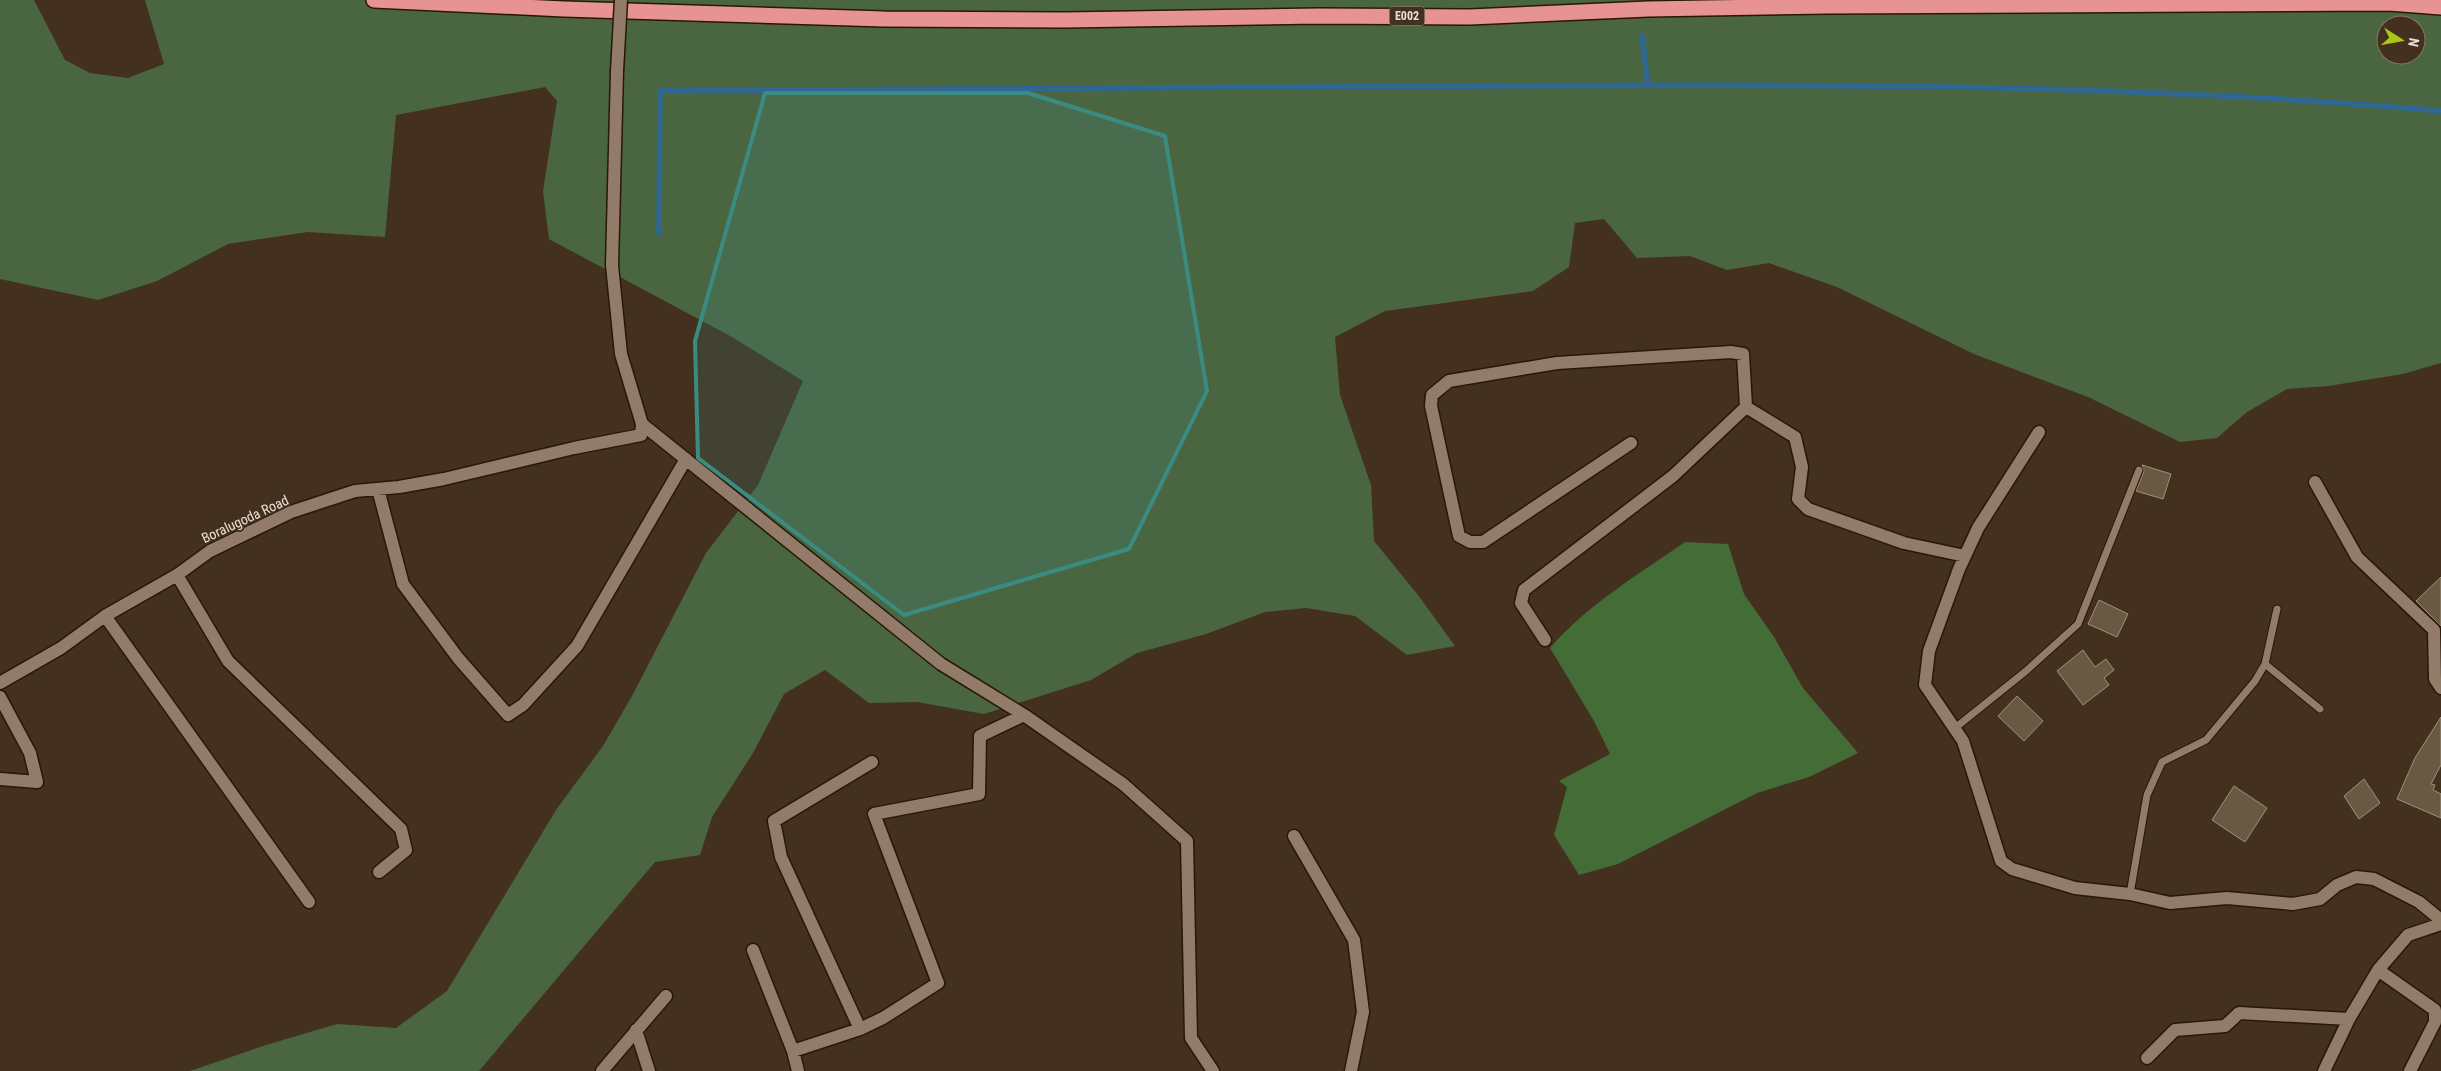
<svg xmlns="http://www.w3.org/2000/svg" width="2441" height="1071" viewBox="0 0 2441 1071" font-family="'Roboto Condensed',sans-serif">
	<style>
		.green { fill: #4a6641; fill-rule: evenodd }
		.forest { fill: #446c37 }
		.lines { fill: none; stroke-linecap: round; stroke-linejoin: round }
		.stream { stroke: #2f6692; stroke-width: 5.5 }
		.building { fill: #695842; stroke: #a39079 }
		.service-casing { stroke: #291707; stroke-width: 9 }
		.minor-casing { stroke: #291707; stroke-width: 15 }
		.tertiary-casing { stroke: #291707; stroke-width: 15 }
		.motorway-casing { stroke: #291707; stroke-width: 18 }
		.service { stroke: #927b68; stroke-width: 7 }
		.minor { stroke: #927b68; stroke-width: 12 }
		.tertiary { stroke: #927b68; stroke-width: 12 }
		.motorway { stroke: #e89393; stroke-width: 15 }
		.tertiary-bridge-casing { stroke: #291707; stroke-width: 15; stroke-linecap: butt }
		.tertiary-bridge { stroke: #927b68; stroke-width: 12 }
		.marked { fill: #3b8b82; fill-opacity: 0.2; stroke: #3b8b82; stroke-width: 4; stroke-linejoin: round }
		.labels { text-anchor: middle; stroke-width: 4; stroke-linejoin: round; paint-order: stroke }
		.shield { fill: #43301f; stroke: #b9aa9e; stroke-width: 1 }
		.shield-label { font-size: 12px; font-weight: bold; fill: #ebded4 }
		.street-label { font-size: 14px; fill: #ebded4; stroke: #43301f }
	</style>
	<rect width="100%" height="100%" fill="#43301f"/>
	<!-- green -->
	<path class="green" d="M0,0H34L65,60L90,73L128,78L164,64L145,0H2441V363L2403,374L2328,386L2287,389L2247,412L2217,438L2180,442L2088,397L1974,354L1837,287L1769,263L1727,270L1690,256L1637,258L1604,219L1575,223L1569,267L1533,291L1385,311L1335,337L1340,395L1371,485L1374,541L1418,595L1455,646L1407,655L1355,616L1306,608L1265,612L1206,634L1137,653L1091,680L984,714L917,702L869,703L825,670L784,694L753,753L712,817L700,855L655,862L479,1071H190L266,1045L337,1024L396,1028L447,991L556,810L603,746L632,696L706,553L758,485L803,381L732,337L549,239L543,191L557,101L545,87L396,115L385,237L308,232L228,244L157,281L98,300L0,279ZM2386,25H2416V55H2386Z"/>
	<!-- forest -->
	<path class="forest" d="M1685,542L1728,544L1744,594L1774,637L1803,688L1858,753L1809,777L1757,793L1618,864L1579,875L1554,835L1567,787L1559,781L1610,754L1594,721L1550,648C1587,605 1639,574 1685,542Z"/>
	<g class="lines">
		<!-- stream -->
		<path class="stream" d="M1642,36L1648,85
			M659,233L660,91C937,89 1215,87 1492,86C1809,84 2126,83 2441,111"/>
	</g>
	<!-- building -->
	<path class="building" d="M2142,465L2171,474L2163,499L2136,491L2144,471Z
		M2441,577V626L2416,601Z
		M2099,600L2128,614L2117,637L2088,624Z
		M2083,650L2095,667L2106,659L2114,670L2104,678L2109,685L2083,705L2057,671Z
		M2017,696L2043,721L2024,741L1998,716Z
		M2441,717V765L2431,784L2435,785L2433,790L2441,794V818L2397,799L2415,758Z
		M2364,779L2380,803L2359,819L2344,796Z
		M2234,786L2267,808L2245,842L2212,820Z"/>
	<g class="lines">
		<!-- service casing -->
		<g class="service-casing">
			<path id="service" d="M2265,664L2320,709
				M1955,728L2026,671L2078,624L2139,470
				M2130,894L2147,795L2162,762L2206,740L2255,681L2265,664L2277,609"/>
		</g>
		<!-- minor casing -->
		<g class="minor-casing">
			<path id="minor" d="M642,424L941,664L1024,715L1123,784L1187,841L1191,1038L1213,1071
				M2039,432L1978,528L1959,569L1929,651L1925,685L1963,741L2001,861L2012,869L2075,888L2130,894L2170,903L2227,898L2293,904L2320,899L2337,885L2356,877L2374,879L2419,902L2441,920
				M1631,443L1483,542H1470L1459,536L1431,406L1432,395L1449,381L1557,363L1731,352L1743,354L1746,407L1795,437L1802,467L1798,499L1808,509L1904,543L1965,556
				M2315,482L2357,557L2434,630L2435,679L2441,688
				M378,489L403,584L458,658L508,715L523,705L577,646L686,459
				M177,575L228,661L401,829L406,850L379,872
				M105,616L309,902
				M1545,640L1521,603L1524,590L1673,476L1746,407
				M0,683L61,648L105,616L177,575L210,551L291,512L355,491L399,487L444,479L574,448L641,435L642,424
				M0,697L30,753L37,782L0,779
				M1294,836L1354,940L1363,1012L1351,1071
				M753,950L793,1051L798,1071
				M2378,970L2435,1010V1022L2410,1071
				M860,1029L781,857L774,821L872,762
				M636,1030L649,1071
				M793,1051L860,1029L883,1018L938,983L874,814L979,794L980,736L1024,715
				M2147,1058L2175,1030L2225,1026L2239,1013L2349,1019
				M602,1071L666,996
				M2324,1071L2349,1019L2378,970L2408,935L2441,924"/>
		</g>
		<!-- tertiary casing -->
		<g class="tertiary-casing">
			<path id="tertiary" d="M617,71L612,265L621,354L642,424"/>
		</g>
		<!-- motorway casing -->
		<g class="motorway-casing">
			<path id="motorway" d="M374,0L564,9L884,19L1065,20L1319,16L1470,17L1648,9L1828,6L2389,3L2441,7"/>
		</g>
		<!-- service -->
		<use href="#service" class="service"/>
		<!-- minor -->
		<use href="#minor" class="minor"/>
		<!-- tertiary -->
		<use href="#tertiary" class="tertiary"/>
		<!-- motorway -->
		<use href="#motorway" class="motorway"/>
		<!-- tertiary-bridge casing -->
		<g class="tertiary-bridge-casing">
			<path id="tertiary-bridge" d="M617,71L621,0"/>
		</g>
		<!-- tertiary-bridge -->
		<use href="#tertiary-bridge" class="tertiary-bridge"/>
	</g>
	<!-- marked area -->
	<path class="marked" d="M765,93H1028L1165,136L1207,391L1129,549L904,615L698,458L695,341Z"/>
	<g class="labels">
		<!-- shield labels -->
		<rect class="shield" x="1389.5" y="6.5" width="35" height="19" rx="4"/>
		<g class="shield-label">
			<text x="1407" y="20">E002</text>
		</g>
		<!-- street labels -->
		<g class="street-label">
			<text transform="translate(245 519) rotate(-25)" y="5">Boralugoda Road</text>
		</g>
	</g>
	<!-- north arrow -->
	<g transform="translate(2401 40) rotate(101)"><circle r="24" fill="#43301f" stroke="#867667"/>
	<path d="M0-4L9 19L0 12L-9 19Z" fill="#aac717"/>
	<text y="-8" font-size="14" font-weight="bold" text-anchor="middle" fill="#ebded4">N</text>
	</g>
</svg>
